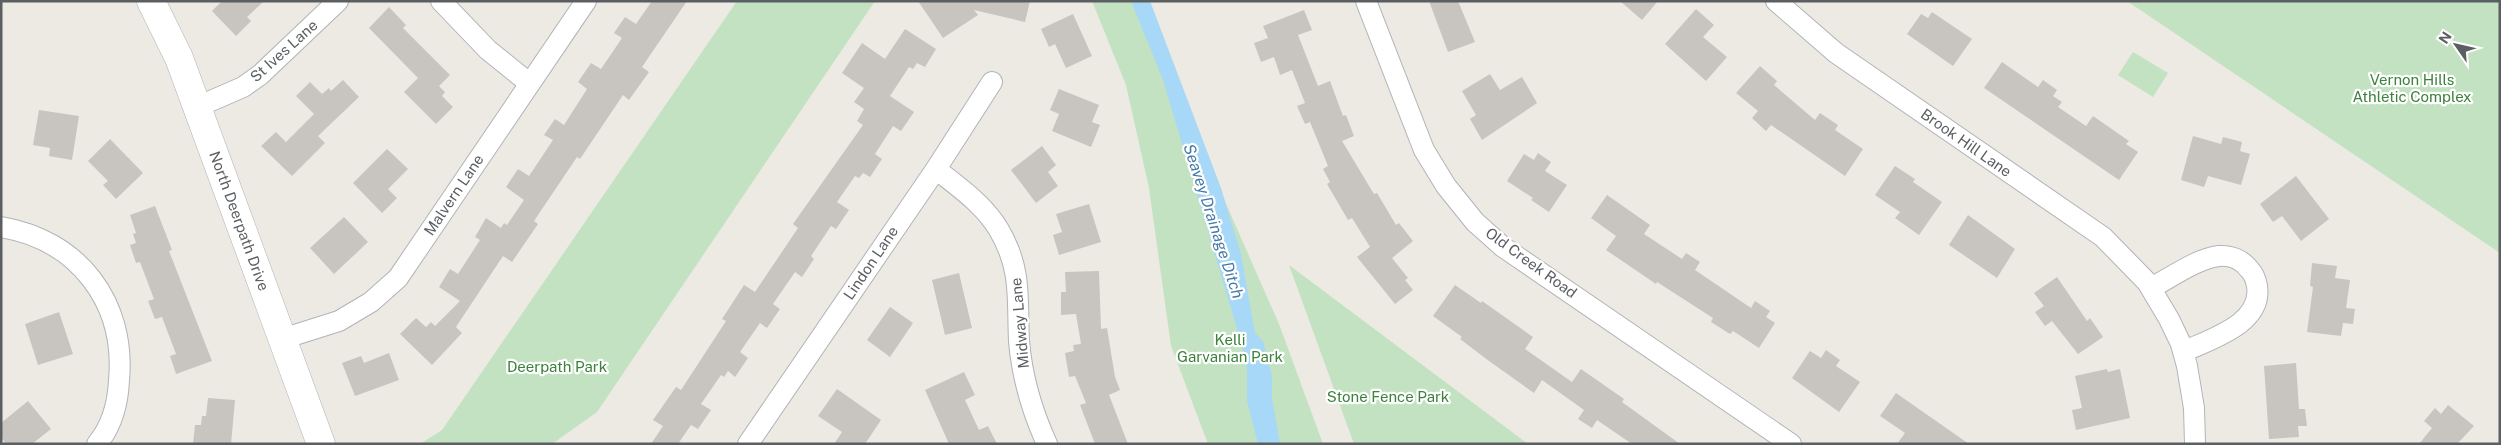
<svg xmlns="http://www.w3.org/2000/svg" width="2501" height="445" viewBox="0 0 2501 445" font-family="'Public Sans',sans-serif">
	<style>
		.green { fill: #c3e2c1 }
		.water { fill: #a8d8f7 }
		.building { fill: #c8c5c0 }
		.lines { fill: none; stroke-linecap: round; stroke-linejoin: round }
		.street-casing { stroke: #b0b4b7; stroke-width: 22 }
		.secondary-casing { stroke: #afb3b7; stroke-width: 29 }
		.street { stroke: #fff; stroke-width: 20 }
		.secondary { stroke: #fff; stroke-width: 28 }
		.labels { text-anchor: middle; stroke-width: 4.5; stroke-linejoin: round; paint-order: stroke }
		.street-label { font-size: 15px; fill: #5b5f62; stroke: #fff }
		.park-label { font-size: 15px; fill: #3c813c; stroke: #fff }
		.water-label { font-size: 16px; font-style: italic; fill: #477aa8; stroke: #fff }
	</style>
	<rect width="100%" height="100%" fill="#eceae3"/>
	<!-- green -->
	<path class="green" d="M737,1H875L597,412L552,444H420L442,430Z
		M1092,1H1141L1208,163L1279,324L1323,444H1208L1171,346L1149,188L1126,85Z
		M2127,1H2500V253Z
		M2133,52L2168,73L2153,97L2118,75Z
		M1289,265L1528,444H1354Z"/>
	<!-- water -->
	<path class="water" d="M1131,1H1150L1221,188L1241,254L1255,333L1263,341L1272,376V398L1280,444H1258L1247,401V368L1238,332L1163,80Z"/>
	<!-- building -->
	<path class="building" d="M222,1H264L247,17L251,21L236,36L212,11Z
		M652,1H687L642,67L649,72L629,100L623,95L580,159L577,157L534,221L538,224L512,262L503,256L456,327L462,333L432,365L400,334L416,318L426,327L431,322L435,326L460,301L439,287L450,269L458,274L480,240L475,237L486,218L501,228L504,223L507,225L524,200L506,187L518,169L529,176L553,140L544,135L555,119L564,125L587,89L578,82L591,63L601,69L622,38L614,33L625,17L636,24Z
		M918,1H1030L1025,22L974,10L978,15L943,38Z
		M1429,1H1458L1475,42L1448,52Z
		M1620,1H1658L1642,20Z
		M389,7L406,25L403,28L450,75L439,86L445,92L442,96L453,107L436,124L404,92L418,78L369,28Z
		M1696,9L1714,25L1703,37L1727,57L1706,81L1665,44Z
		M1304,10L1312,30L1298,35L1318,86L1330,81L1343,116L1346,115L1354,136L1342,141L1374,194L1377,193L1396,225L1399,223L1413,241L1392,258L1408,278L1405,280L1413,290L1395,304L1357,257L1370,247L1352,218L1348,220L1327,184L1330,182L1323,169L1328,166L1310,122L1305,124L1297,106L1305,103L1292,70L1280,75L1274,57L1261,62L1254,43L1268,38L1263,26Z
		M1932,12L1972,39L1953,66L1907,34L1921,14L1928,18Z
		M1073,14L1092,56L1066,68L1055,44L1049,47L1041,29Z
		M905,29L936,49L925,67L917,63L913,69L909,67L890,96L914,112L901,131L893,126L875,154L882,159L870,177L863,173L859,178L855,176L837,202L849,210L836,229L831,226L811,256L814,259L802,277L795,272L773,304L780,309L767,328L760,323L740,352L748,358L735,377L728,371L724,377L721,375L701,404L711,410L698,429L691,425L678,444H651L663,426L653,420L676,387L681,390L726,321L722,319L744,285L755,292L798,228L793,224L863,125L857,121L864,109L854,102L864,88L842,73L862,43L885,59Z
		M2002,62L2038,87L2043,80L2057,90L2053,96L2062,102L2058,107L2086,126L2093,116L2129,141L2126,144L2138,152L2119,180L1984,88Z
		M1760,66L1777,81L1774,85L1815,120L1820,113L1838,125L1835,130L1863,149L1845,176L1771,125L1766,131L1752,118L1758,111L1736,93Z
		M1490,74L1500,90L1522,77L1537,103L1482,140L1470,119L1476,115L1462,91Z
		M343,80L359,97L318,136L325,143L292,176L261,146L276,132L286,142L314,114L296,96L310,82L322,94L329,88L331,91Z
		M1059,89L1099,105L1092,122L1100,125L1091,147L1052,131L1059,114L1050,110Z
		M39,110L79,116L72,160L49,156L50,148L33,145Z
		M2193,136L2221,144L2223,137L2242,142L2240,151L2250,154L2241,185L2208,176L2204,187L2181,180Z
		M110,139L143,173L116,199L103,185L108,181L88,161Z
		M1042,146L1056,165L1048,172L1058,186L1036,203L1011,170Z
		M387,149L408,169L388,189L397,198L382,213L353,183Z
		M1538,153L1551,162L1545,171L1567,185L1549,212L1531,200L1533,198L1507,181L1524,154L1534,160Z
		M1895,166L1915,179L1913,182L1942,202L1919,235L1895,218L1900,212L1875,195Z
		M2296,176L2329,219L2301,241L2282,216L2273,222L2260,204Z
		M1607,195L1650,225L1644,234L1682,259L1686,253L1700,262L1695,270L1751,308L1755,301L1770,311L1766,317L1775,323L1759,348L1733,331L1730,334L1711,322L1713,318L1657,282L1656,284L1606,250L1616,236L1591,218Z
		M1089,204L1101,242L1059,255L1053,235L1062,232L1056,214Z
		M155,206L172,250L169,251L212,361L176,374L170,356L176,354L162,317L155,319L148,301L154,299L140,262L136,263L130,245L136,243L133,234L136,233L130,215Z
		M1968,215L2015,249L1997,278L1949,245Z
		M344,217L368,242L334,274L310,248Z
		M2312,263L2337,266L2335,278L2350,280L2346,308L2355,309L2353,324L2343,323L2341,336L2307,332L2313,287L2310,286Z
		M1099,271L1101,329L1107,328L1115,377L1120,390L1109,395L1128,444H1095L1080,405L1086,403L1075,376L1069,377L1065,353L1074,351L1073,345L1081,344L1076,314L1061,315V292H1066L1065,272Z
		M959,273L972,328L945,335L932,280Z
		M2057,277L2087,321L2090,318L2103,337L2078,354L2052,321L2045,326L2035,312L2044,306L2034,293Z
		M1455,285L1481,303L1482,301L1533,337L1525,349L1572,382L1581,369L1624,399L1622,402L1680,444H1632L1597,420L1592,428L1578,419L1584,410L1542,380L1534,393L1489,361L1460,339L1462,337L1433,316Z
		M890,307L913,323L890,357L867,340Z
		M59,312L73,354L38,365L25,324Z
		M1826,350L1840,360L1836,366L1860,382L1839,412L1792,378L1810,351L1821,358Z
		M389,353L399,380L355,396L342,363L361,356L364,363Z
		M2296,363L2299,409H2305L2307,426H2298L2299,437L2269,439L2264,366Z
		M2107,369L2108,372L2120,369L2130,418L2076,430L2072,410L2082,408L2075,376Z
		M964,372L975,395L965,400L979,430L988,426L997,444H949L925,390Z
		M837,389L881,420L865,444H834L842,432L818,416Z
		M1896,393L1969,444H1897L1905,433L1880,416Z
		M208,398L235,400L231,444H193L195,425H201L202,416H206Z
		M28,401L51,429L32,444H6L1,437V423Z
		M2448,405L2474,426L2457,444H2419L2432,428L2424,421L2435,408L2441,414Z"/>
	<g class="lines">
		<!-- street casing -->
		<g class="street-casing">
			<path id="street" d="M441,1L488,50L529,83
				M1366,1L1424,150L1446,186L1475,222L1503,247L1791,444
				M1776,1L1836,53L2103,237L2147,282L2169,319L2181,344L2187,366L2194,408L2195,444
				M197,107L243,87L260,75L338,1
				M936,169C958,187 984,204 999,230C1022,269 1017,298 1019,341C1022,378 1032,411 1047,444
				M1,227C79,240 126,303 119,380C118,403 112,426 97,444
				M2151,288C2170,278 2198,258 2219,256C2231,255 2242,260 2249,269C2254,274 2256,280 2257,286C2263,324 2210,339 2183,352
				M282,339L339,321L371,302L398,278L586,1
				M748,444L936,169L992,82"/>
		</g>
		<!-- secondary casing -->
		<g class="secondary-casing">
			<path id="secondary" d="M151,1L179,58L321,444"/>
		</g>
		<!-- street -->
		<use href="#street" class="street"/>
		<!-- secondary -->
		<use href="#secondary" class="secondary"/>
	</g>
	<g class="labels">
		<!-- street labels -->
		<g class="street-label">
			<text transform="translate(284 51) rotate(-42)" y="5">St Ives Lane</text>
			<text transform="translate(1966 143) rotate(35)" y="5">Brook Hill Lane</text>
			<text transform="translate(454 195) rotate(-56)" y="5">Malvern Lane</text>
			<text transform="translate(239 221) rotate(70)" y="5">North Deerpath Drive</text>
			<text transform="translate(871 263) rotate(-56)" y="5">Lindon Lane</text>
			<text transform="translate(1531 263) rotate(36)" y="5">Old Creek Road</text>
			<text transform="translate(1020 323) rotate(-95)" y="5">Midway Lane</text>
		</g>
		<!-- park labels -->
		<g class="park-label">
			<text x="2412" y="85">Vernon Hills<tspan x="2412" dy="17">Athletic Complex</tspan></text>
			<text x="1230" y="345">Kelli<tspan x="1230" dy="17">Garvanian Park</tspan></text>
			<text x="557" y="372">Deerpath Park</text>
			<text x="1388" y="402">Stone Fence Park</text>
		</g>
		<!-- water labels -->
		<g class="water-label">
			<text transform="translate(1214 221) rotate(72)" y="6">Seavey Drainage Ditch</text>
		</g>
	</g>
	<!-- border -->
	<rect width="2501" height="445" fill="none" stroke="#5b5f62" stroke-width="5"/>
	<!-- north arrow -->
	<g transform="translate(2456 45) rotate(304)" stroke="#ffffff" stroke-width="4" paint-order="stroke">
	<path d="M0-4L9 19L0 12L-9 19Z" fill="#5b5f62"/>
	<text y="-8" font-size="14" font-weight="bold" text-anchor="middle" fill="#5b5f62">N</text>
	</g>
</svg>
